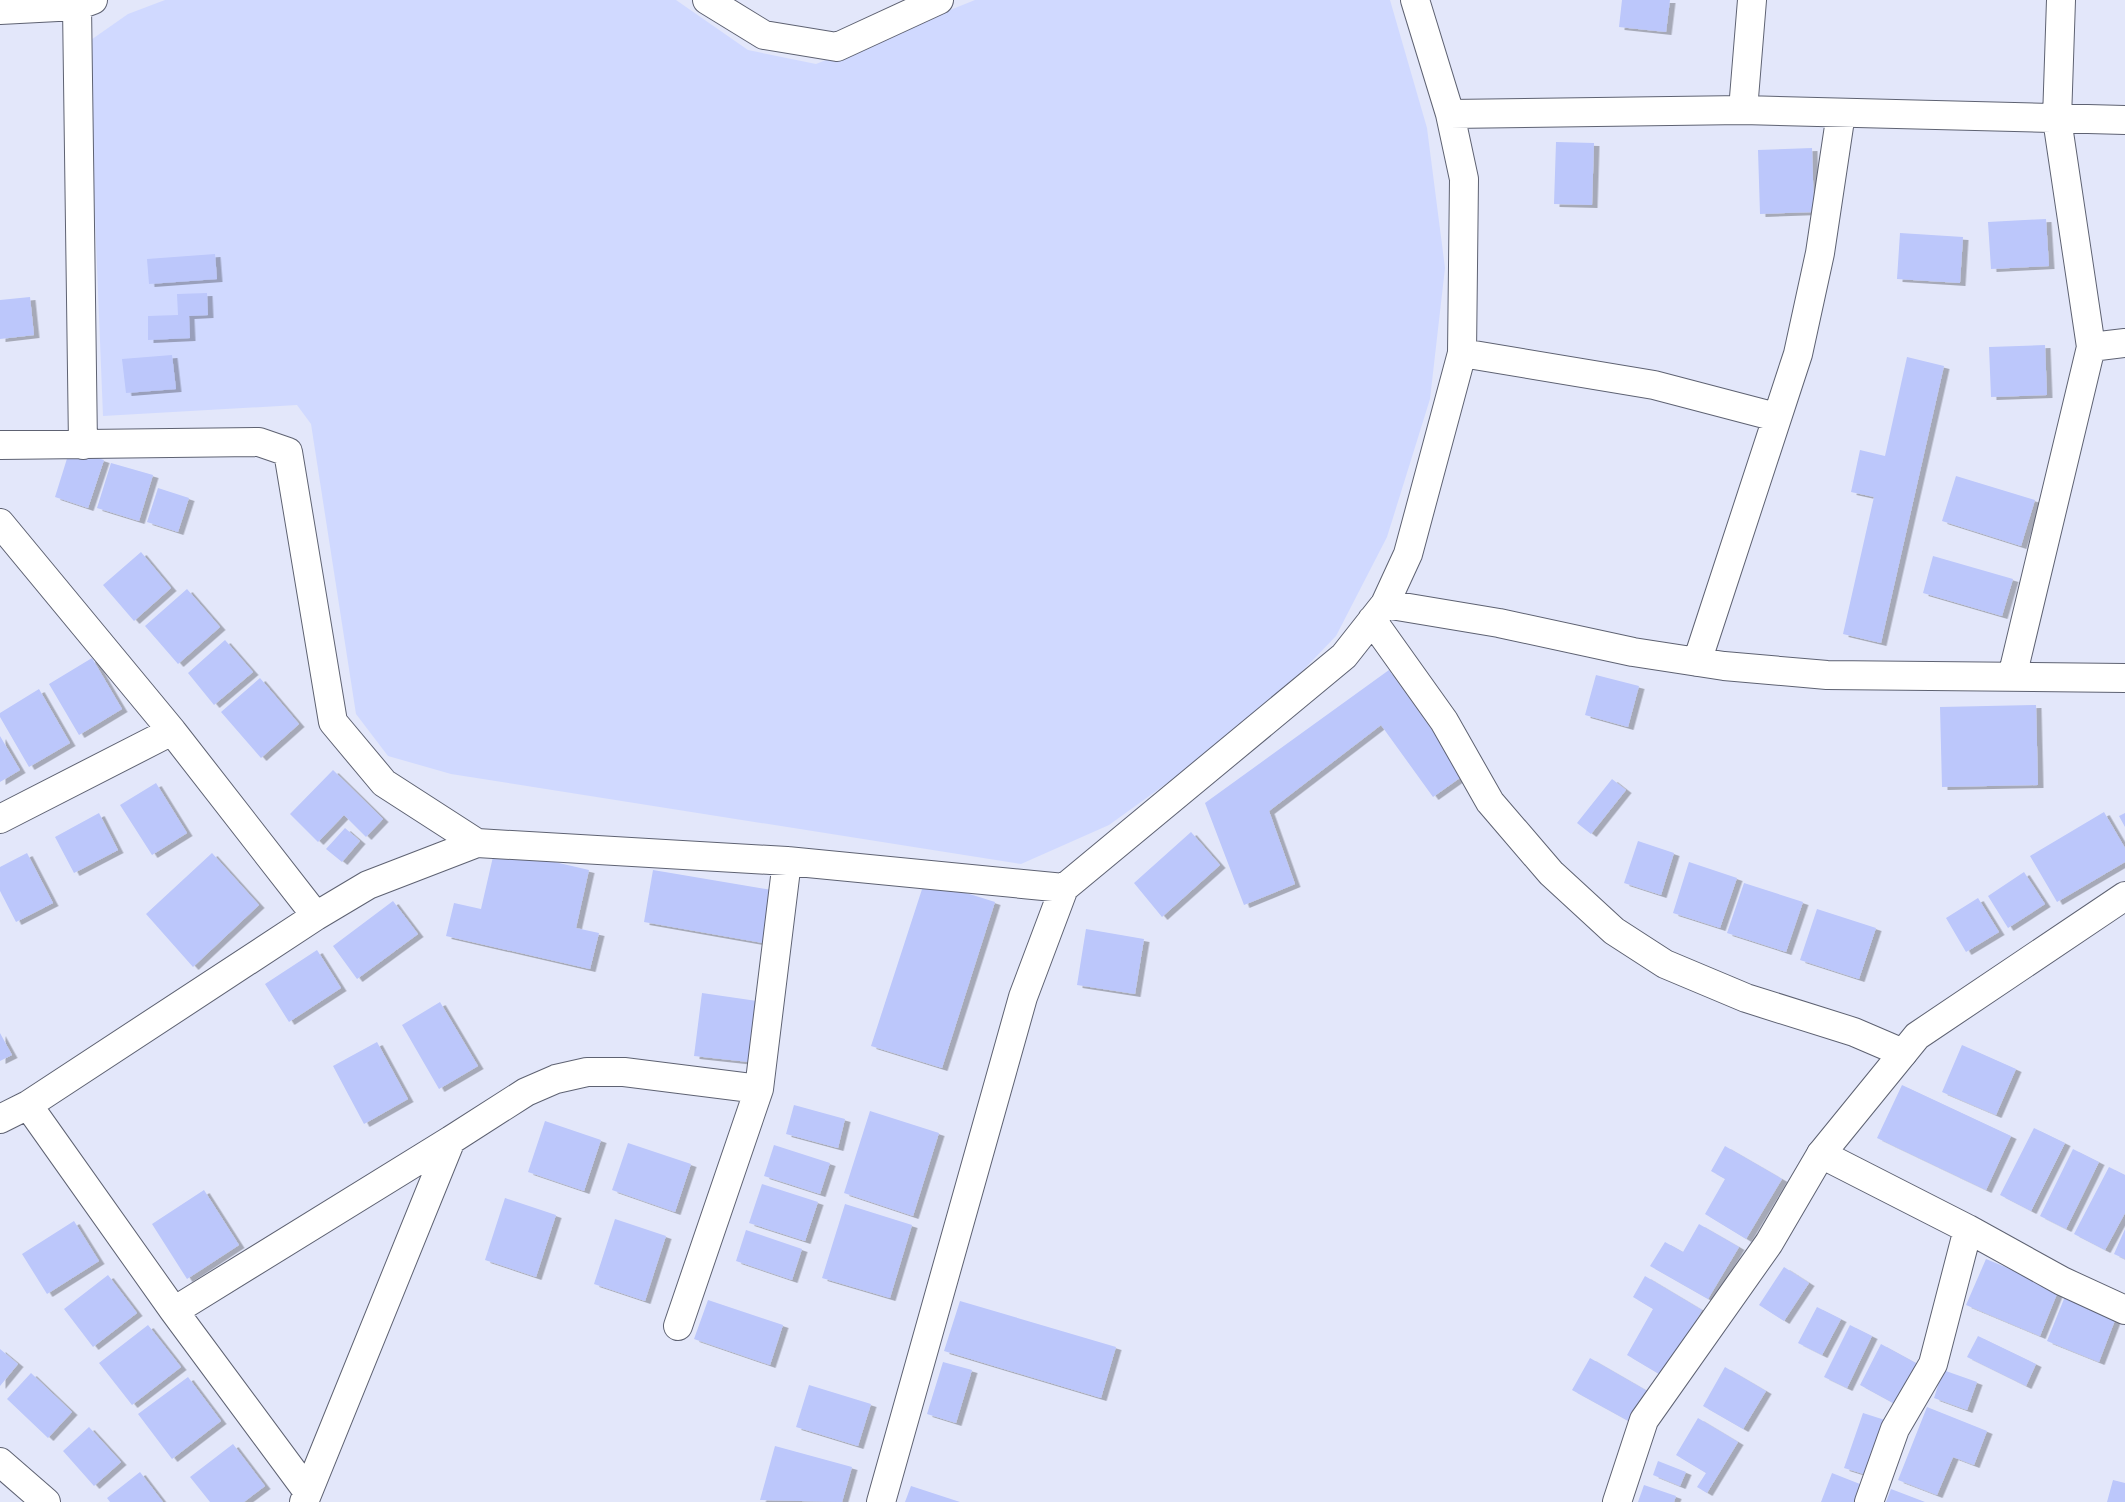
<svg xmlns="http://www.w3.org/2000/svg" width="2125" height="1502" viewBox="0 0 2125 1502" font-family="Manrope,sans-serif">
	<style>
		.green { fill: #d0d9ff }
		.building { fill: #bcc7fb; filter: url(#shadow) }
		.lines { fill: none; stroke-linecap: round; stroke-linejoin: round }
		.minor-casing { stroke: #5e6272; stroke-width: 30 }
		.tertiary-casing { stroke: #5e6272; stroke-width: 30 }
		.minor { stroke: #fff; stroke-width: 28 }
		.tertiary { stroke: #fff; stroke-width: 28 }
	</style>
	<defs>
		<filter id="shadow"><feDropShadow dx="5.5" dy="3" stdDeviation="0" flood-color="#0004"/></filter>
	</defs>
	<rect width="100%" height="100%" fill="#e3e7fa"/>
	<!-- green -->
	<path class="green" d="M165,0H676L748,50L816,64L975,0H1390L1427,128L1445,268L1430,399L1387,537L1336,636L1256,719L1109,825L1021,864L451,774L388,756L356,714L311,424L297,405L103,416L88,42L128,14Z"/>
	<!-- building -->
	<path class="building" d="M1622,0H1670L1666,32L1619,27Z
		M1556,142L1594,143L1592,205L1554,204Z
		M1812,148L1814,212L1760,214L1758,150Z
		M2046,219L2049,266L1991,269L1988,222Z
		M1900,233L1963,237L1960,283L1897,279Z
		M215,254L217,279L149,284L147,259Z
		M207,293L208,315L189,316L190,338L148,340V316L178,315L177,294Z
		M30,297L34,335L0,339V300Z
		M2045,345L2047,395L1991,397L1989,347Z
		M172,355L176,389L126,393L122,359Z
		M1907,357L1944,366L1881,643L1843,634L1874,497L1851,492L1860,450L1885,456Z
		M70,449L104,460L88,508L55,497Z
		M111,463L153,475L139,521L97,508Z
		M1956,476L2035,500L2021,546L1942,521Z
		M158,488L189,498L178,532L147,522Z
		M141,552L171,588L134,621L103,585Z
		M1933,556L2013,579L2002,616L1923,593Z
		M187,589L220,627L178,664L145,626Z
		M225,640L253,672L214,705L188,673Z
		M92,658L122,709L79,735L49,684Z
		M1389,670L1464,775L1433,797L1381,725L1269,811L1295,884L1244,905L1205,803Z
		M1596,675L1639,686L1628,727L1585,715Z
		M260,678L299,724L261,758L221,712Z
		M39,689L70,743L29,767L0,717V713Z
		M2036,705L2038,785L1942,787L1940,707Z
		M0,736L20,770L0,782Z
		M333,770L383,819L366,837L344,815L318,842L290,814Z
		M1612,779L1626,790L1591,834L1577,823Z
		M156,783L187,833L152,855L120,805Z
		M2104,812L2125,848V862L2057,902L2030,856Z
		M99,813L118,850L74,873L55,837Z
		M2125,813V827L2119,816Z
		M345,828L360,841L342,862L326,849Z
		M1191,832L1220,865L1162,917L1134,883Z
		M1638,841L1674,853L1661,895L1624,883Z
		M495,848L589,870L576,928L599,933L590,969L446,936L454,903L481,909Z
		M27,853L53,903L16,922L0,891V867Z
		M212,853L259,905L193,967L146,914Z
		M1689,862L1737,878L1720,928L1673,913Z
		M653,870L772,890L763,943L644,922Z
		M2024,872L2045,904L2008,928L1988,896Z
		M925,880L995,902L942,1068L871,1046Z
		M1744,883L1803,902L1786,952L1727,933Z
		M1978,898L1999,932L1966,952L1946,918Z
		M393,901L418,934L357,979L333,946Z
		M1817,909L1876,928L1859,979L1800,960Z
		M1086,929L1144,939L1135,994L1077,985Z
		M317,950L341,988L289,1022L265,984Z
		M702,993L757,1001L749,1062L694,1056Z
		M440,1002L478,1066L439,1089L402,1025Z
		M0,1033L12,1055L0,1061Z
		M377,1042L408,1099L364,1124L333,1066Z
		M1962,1045L2016,1069L1996,1115L1942,1092Z
		M1902,1085L2011,1136L1986,1190L1877,1138Z
		M794,1105L845,1119L838,1148L786,1134Z
		M870,1111L939,1133L913,1216L844,1193Z
		M545,1121L601,1140L584,1191L528,1172Z
		M2034,1128L2065,1143L2031,1211L2000,1195Z
		M628,1143L691,1164L675,1212L612,1190Z
		M774,1145L830,1163L820,1194L764,1176Z
		M1725,1146L1782,1179L1746,1239L1705,1214L1725,1179L1711,1171Z
		M2073,1149L2099,1162L2066,1229L2040,1216Z
		M2109,1167L2125,1175V1213L2105,1250L2074,1234Z
		M762,1184L818,1202L805,1241L749,1223Z
		M204,1190L239,1245L187,1279L152,1224Z
		M505,1198L556,1215L536,1277L485,1260Z
		M845,1204L912,1225L890,1298L822,1278Z
		M615,1219L666,1236L645,1301L594,1284Z
		M74,1221L99,1261L47,1294L22,1254Z
		M1699,1224L1739,1247L1708,1299L1650,1266L1665,1242L1683,1252Z
		M2125,1229V1259L2114,1254Z
		M746,1230L802,1249L792,1280L736,1261Z
		M1986,1259L2059,1289L2040,1336L1966,1305Z
		M1784,1267L1809,1283L1784,1321L1759,1305Z
		M108,1275L137,1313L93,1347L64,1309Z
		M1645,1276L1702,1310L1664,1377L1627,1355L1653,1309L1633,1297Z
		M2066,1294L2117,1315L2099,1362L2047,1341Z
		M708,1300L783,1325L770,1365L694,1339Z
		M960,1301L1116,1347L1101,1398L944,1351Z
		M1817,1307L1841,1319L1822,1355L1798,1343Z
		M148,1325L181,1367L132,1405L99,1363Z
		M1850,1325L1872,1336L1847,1388L1824,1377Z
		M1978,1336L2036,1364L2026,1386L1967,1357Z
		M1881,1344L1925,1368L1904,1409L1860,1385Z
		M0,1349L18,1364L0,1386Z
		M1590,1358L1649,1392L1632,1423L1572,1390Z
		M943,1362L972,1370L956,1423L927,1414Z
		M1725,1367L1766,1391L1743,1429L1703,1406Z
		M1943,1370L1977,1382L1967,1410L1934,1398Z
		M31,1373L72,1412L48,1438L7,1399Z
		M188,1377L221,1421L172,1459L138,1414Z
		M809,1385L871,1404L858,1446L796,1427Z
		M1927,1407L1987,1431L1974,1465L1953,1457L1937,1495L1898,1480Z
		M1863,1413L1888,1421L1870,1476L1844,1468Z
		M1698,1418L1738,1442L1707,1493L1697,1487L1706,1473L1676,1455Z
		M89,1427L121,1462L94,1486L63,1451Z
		M233,1444L265,1486L244,1502H210L190,1477Z
		M775,1446L852,1467L842,1502L760,1500Z
		M1658,1461L1686,1472L1680,1486L1653,1475Z
		M140,1472L163,1502H110L107,1498Z
		M1832,1473L1865,1486L1859,1502H1821Z
		M2113,1480L2125,1483V1502H2107Z
		M1644,1485L1676,1496L1674,1502H1638Z
		M911,1486L960,1502H905Z
		M1891,1489L1925,1502H1886Z"/>
	<g class="lines">
		<!-- minor casing -->
		<g class="minor-casing">
			<path id="minor" d="M707,0L764,35L837,47L939,0
				M2061,0L2057,119L2091,347L2125,343
				M77,6L83,445
				M0,10L77,6L93,0
				M1743,110L1752,0
				M1450,114L1743,110L2125,120
				M1462,353L1654,385L1776,417
				M0,445L259,442L288,452L333,722L384,783L477,843
				M0,523L172,731L316,916
				M1385,604L1499,623L1633,652L1724,666L1827,675L2125,678
				M1372,620L1444,721L1490,802L1551,873L1614,931L1665,964L1746,998L1854,1032L1903,1053
				M1697,662L1798,354L1820,253L1841,113
				M2012,677L2091,347
				M0,819L172,731
				M28,1105L174,1311L308,1492
				M0,1119L28,1105L316,916L368,885L477,843L787,861L1064,888
				M1821,1154L1968,1229L2062,1281L2125,1310
				M174,1311L451,1140
				M678,1326L759,1089L787,861
				M0,1462L46,1502
				M304,1502L451,1140L526,1092L556,1079L587,1072H624L759,1089
				M881,1502L1023,997L1064,888L1344,656L1385,604L1408,554L1462,353L1464,179L1450,114L1415,0
				M1869,1502L1895,1429L1933,1364L1968,1229"/>
		</g>
		<!-- tertiary casing -->
		<g class="tertiary-casing">
			<path id="tertiary" d="M1617,1502L1644,1420L1769,1243L1821,1154L1917,1036L2125,896"/>
		</g>
		<!-- minor -->
		<use href="#minor" class="minor"/>
		<!-- tertiary -->
		<use href="#tertiary" class="tertiary"/>
	</g>
</svg>
